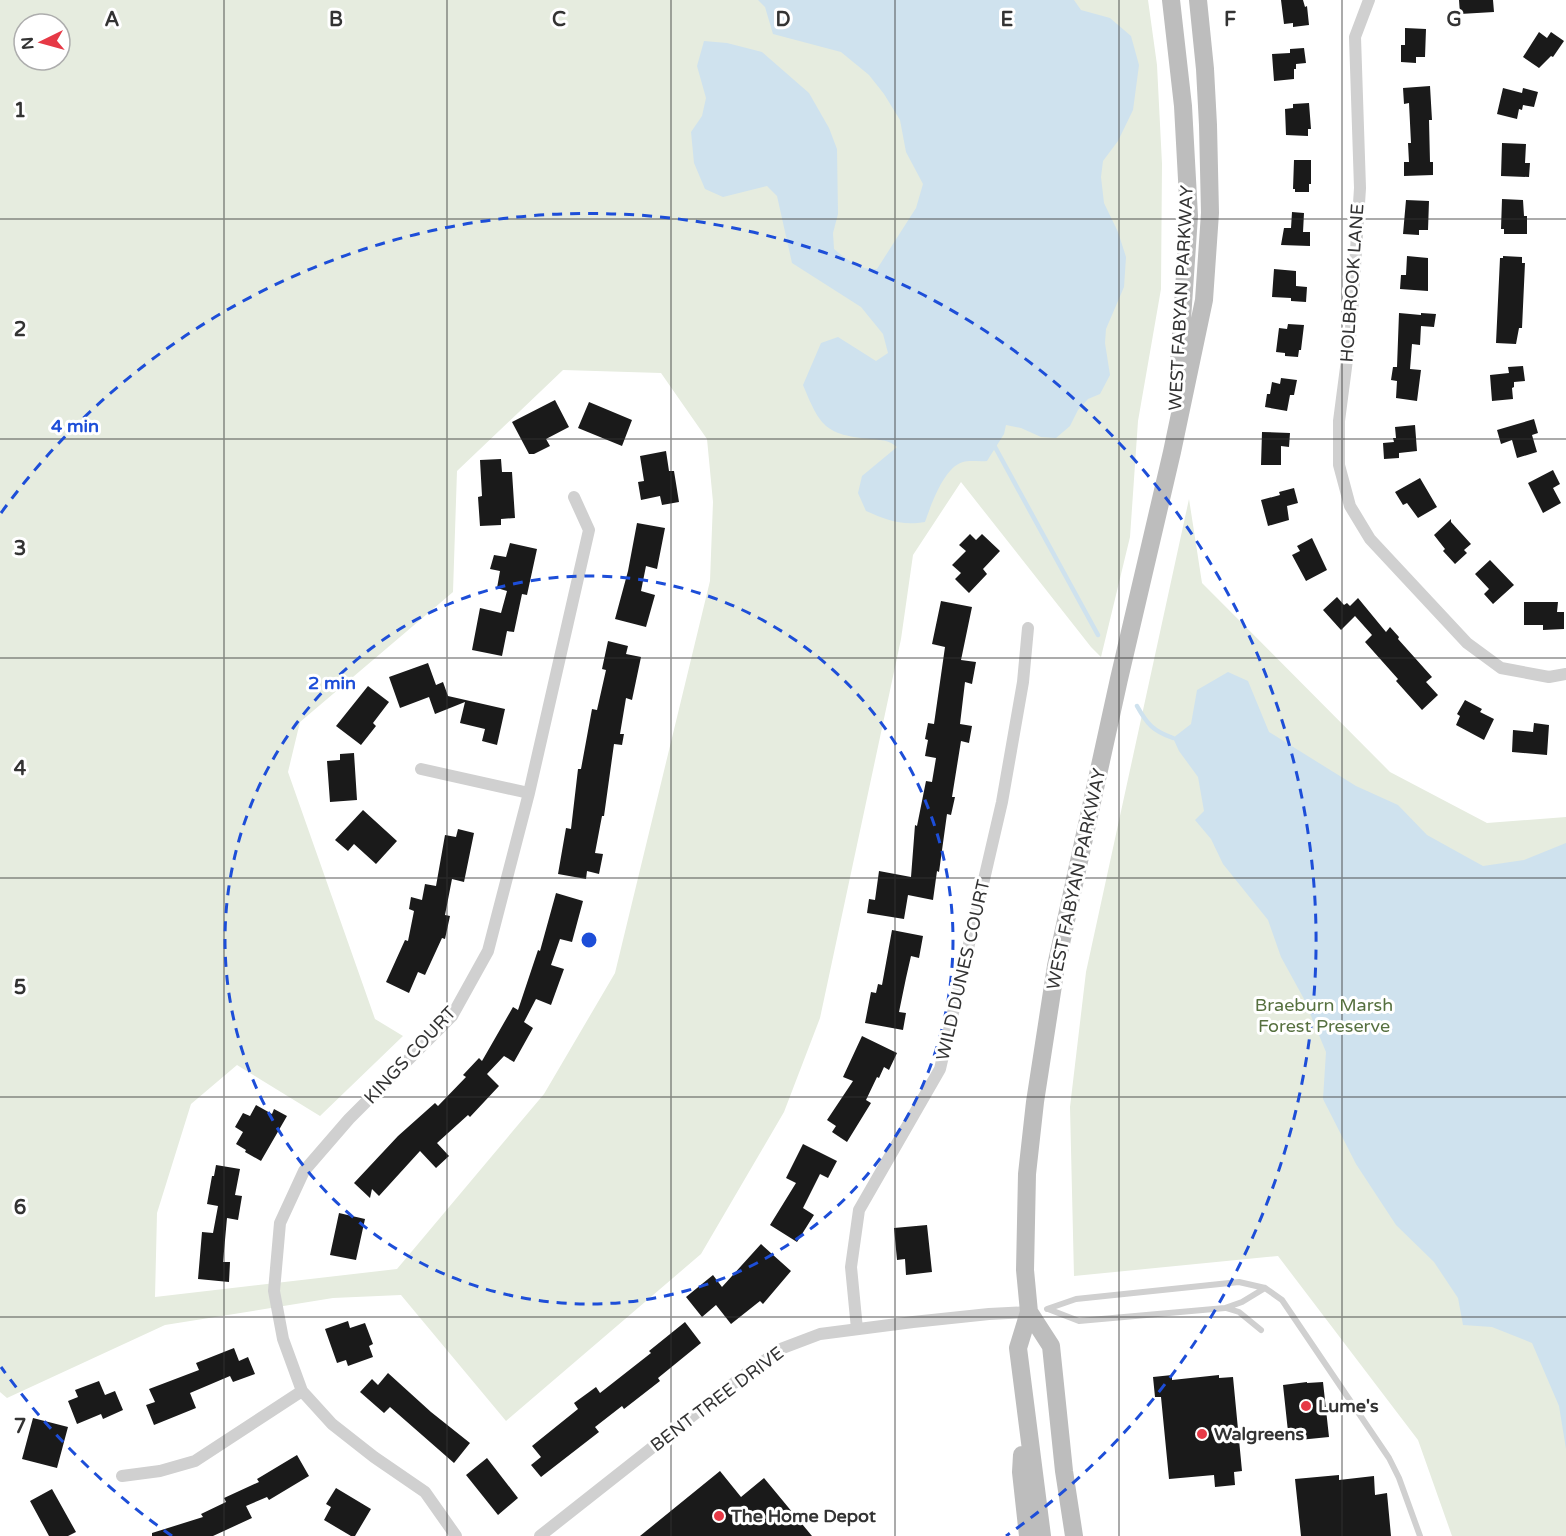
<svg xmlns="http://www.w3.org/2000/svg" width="1566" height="1536" viewBox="0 0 1566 1536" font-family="'Varela Round',sans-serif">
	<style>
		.green { fill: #e6ecdf; fill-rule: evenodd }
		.water { fill: #cfe2ee }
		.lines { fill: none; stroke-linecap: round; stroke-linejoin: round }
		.stream { stroke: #cfe2ee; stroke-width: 4.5 }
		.building { fill: #1a1a1a }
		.service { stroke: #d0d0d0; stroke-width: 6 }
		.minor { stroke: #d0d0d0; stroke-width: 12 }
		.secondary { stroke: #bdbdbd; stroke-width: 18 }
		.grid { fill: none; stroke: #333; stroke-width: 1.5; stroke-opacity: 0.55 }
		.ring { fill: none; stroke: #1d4ed8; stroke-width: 3; stroke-dasharray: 10 8 }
		.poi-dot { fill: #e63946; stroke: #fff; stroke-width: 2 }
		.labels { text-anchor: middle; stroke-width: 6; stroke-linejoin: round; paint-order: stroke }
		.street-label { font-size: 18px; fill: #333; stroke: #fff }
		.park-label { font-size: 18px; fill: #56703f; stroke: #fff }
		.poi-label { font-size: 18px; font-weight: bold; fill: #333; stroke: #fff; text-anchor: start }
		.grid-label { font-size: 20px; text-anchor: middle; font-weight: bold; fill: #333; stroke: #fff; stroke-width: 6; stroke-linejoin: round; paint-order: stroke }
		.centre { fill: #1d4ed8; stroke: #fff; stroke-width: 3 }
		.ring-label { font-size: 18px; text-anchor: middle; font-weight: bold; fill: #1d4ed8; stroke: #fff; stroke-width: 6; stroke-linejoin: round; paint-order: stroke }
	</style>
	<rect width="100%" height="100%" fill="#fff"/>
	<!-- green -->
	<path class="green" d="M0,0H1148L1157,65L1162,164L1161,289L1138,421L1130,537L1101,657L1091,647L961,482L913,555L901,639L820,1018L784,1112L701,1254L506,1421L401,1295L333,1298L165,1325L7,1398L0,1392ZM24,24H60V60H24ZM563,370L661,373L707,439L713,502L710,581L615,973L544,1094L397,1269L155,1297L157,1213L191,1104L237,1065L320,1116L403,1036L375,1019L288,772L300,722L453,592L457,471Z
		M1189,499L1202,583L1390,772L1487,823L1566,817V1536H1452L1418,1440L1278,1256L1074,1276L1070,1107L1086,972Z"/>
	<!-- water -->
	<path class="water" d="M758,0H1074L1081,10L1110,18L1131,36L1139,65L1133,110L1118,141L1103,161L1101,177L1104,203L1118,232L1126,257L1124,287L1106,329L1105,343L1110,375L1100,394L1088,399L1078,410L1070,426L1056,438L1041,437L1021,428L1006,425L1004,434L987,461C979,462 970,460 963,462C944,467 931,505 925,522C901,526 887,520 866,511L858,493L862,476L897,447C889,440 882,440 871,439C825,435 820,426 803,385L821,343L838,337L876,361L888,353L883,334L861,307L792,263L777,196L767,186L723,197L705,189L694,163L691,132L702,116L706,98L697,66L704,41L727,43L762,52L809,93L829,128L837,149L838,214L833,233L834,249C847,260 859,270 877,269L916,208L923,184L906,152L900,120L884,94L869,75L841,52L773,34L765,7Z
		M1228,672L1248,681L1269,732L1356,786L1398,805L1427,835L1483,866L1524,860L1566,843V1449L1559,1406L1532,1343L1492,1327L1463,1325L1458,1298L1434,1262L1396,1225L1356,1164L1323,1099L1326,1052L1304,999L1281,957L1268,920L1223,864L1211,839L1195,820L1204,811L1198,777L1179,751L1173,738L1191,724L1197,690Z"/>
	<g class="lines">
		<!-- stream -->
		<path class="stream" d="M995,447L1098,635
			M1137,706C1147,724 1153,731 1173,738"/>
	</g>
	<!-- building -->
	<path class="building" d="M1281,0H1303L1305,7L1307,6L1309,25L1293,27V23L1284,24Z
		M1459,0H1493L1494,12L1460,14Z
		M1405,28L1426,29L1425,57H1416V63L1401,62V45H1405Z
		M1539,32L1547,38L1551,32L1564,41L1553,57L1551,56L1539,68L1523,57Z
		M1304,48L1306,63L1296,64V69H1294V79L1274,81L1272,54L1290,53V49Z
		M1430,86L1432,120H1429L1430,162H1433V175L1404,176V162H1409L1408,143H1411L1409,103L1404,104L1403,88Z
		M1503,88L1522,93L1523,88L1538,92L1534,107L1523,105L1522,110L1519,109L1517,119L1497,114Z
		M1309,103L1311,129H1308V136L1286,135L1285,109L1293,108V104Z
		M1502,143L1526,144L1525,163H1530L1529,177L1501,176Z
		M1294,160H1311V184H1309V192H1295V189H1293Z
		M1502,199L1523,200L1524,216H1527V234H1504V229H1501Z
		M1406,200L1429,201L1428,230H1419V235L1403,234Z
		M1292,212L1304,213L1303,232H1310V246L1281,245L1284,228H1291Z
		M1407,256L1428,258V291L1400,289L1401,275H1406Z
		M1503,256L1522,257V263H1525L1522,328H1519L1516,344L1496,343L1500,258H1503Z
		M1274,269L1296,271V286L1307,287L1306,302L1291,301V298L1272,297Z
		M1399,313L1421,315V313L1436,314L1434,327L1421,326L1420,345L1412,344L1410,369L1421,370L1417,401L1396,398L1397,381L1391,380L1393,367H1397Z
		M1288,324L1304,325L1301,350H1299L1298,357L1285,356V353L1276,352L1279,328L1287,329Z
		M1523,366L1525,381L1514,382V387L1512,388L1513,399L1492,401L1490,375L1509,373L1508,367Z
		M1281,378L1297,380L1294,395H1290L1287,411L1265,407L1267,394H1270L1272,382L1280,384Z
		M555,400L569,427L546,439L550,446L534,454H529L512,422Z
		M589,402L632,420L622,446L578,428Z
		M1534,419L1538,433L1532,435L1537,452L1517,458L1512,440L1501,444L1497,430Z
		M1415,425L1417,451L1399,453V458L1384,459L1383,443L1394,442L1393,438H1396L1395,427Z
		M1262,432L1290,433L1289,447L1281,446V465H1261Z
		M666,451L669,471H674L679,502L662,505L660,496L641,500L638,482L644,481L640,456Z
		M501,459L502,472H512L515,518L501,519V525L480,526L478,497L482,496L480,460Z
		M1553,470L1560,484L1553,488L1561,503L1543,513L1528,483Z
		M1420,478L1437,507L1418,518L1407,503L1403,505L1395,492Z
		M1294,488L1298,503L1287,506L1289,520L1268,526L1261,500L1280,495L1279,492Z
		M1451,519V522L1471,544L1464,550L1467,553L1455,564L1443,551L1445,549L1434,535Z
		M637,523L665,528L657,569L646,566L641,591L655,595L646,627L615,619L628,571Z
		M970,534L976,540L982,534L1000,551L983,569L987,574L969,593L955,579L961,573L952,565L966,551L959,545Z
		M1312,538L1327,570L1306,581L1292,555L1300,551L1297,546Z
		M510,543L537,549L527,595L522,594L514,632L507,631L502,656L472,650L480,608L501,613L507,591L497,588L500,571L490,569L494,555L506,557Z
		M1490,560L1514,585L1493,604L1484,594L1489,589L1475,574Z
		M1337,597L1344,605L1347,603L1350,606L1358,598L1386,632L1390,627L1399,637L1398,639L1432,677L1426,682L1438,695L1422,710L1396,681L1398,679L1365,642L1372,635L1355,616L1341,630L1323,610Z
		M941,601L972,607L961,660L976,662L972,684L965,682L960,724L972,726L969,743L961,741L952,797H955L951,815L947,814L939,872L937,871L933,900L908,895L904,919L867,913L869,899L875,900L879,871L911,877L915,825L917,826L926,781L932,782L936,758L925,756L928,740L925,739L928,723L934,724L945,647L932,644Z
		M1524,602H1558L1557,612H1564V629L1543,630V625H1524Z
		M608,641L628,646L626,654L641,657L632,700L626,698L620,734H624L622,745L614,744L604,816H602L595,853L603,854L599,874L587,871L586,879L558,874L566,828L571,829L578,769H581L592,709L597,710L606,670L602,669Z
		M428,663L436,685L443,682L448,696L505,709L497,745L482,741L485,729L460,723L465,702L435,714L429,697L400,708L389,677Z
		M368,686L389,702L373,723L376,726L361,745L336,726Z
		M1465,700L1482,709L1480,712L1494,719L1484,740L1456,725L1460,716L1457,714Z
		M1534,723L1549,725L1547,755L1512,752L1513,730L1533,732Z
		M354,753L357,800L330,802L327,761L340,760V754Z
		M363,810L397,841L376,864L354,844L348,851L335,840Z
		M458,829L474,833L464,882L452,879L445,915L450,916L445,939L442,938L425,975L418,972L409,993L386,982L405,940L408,941L414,911L409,909L411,897L422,900L425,884L436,886L445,835L456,837Z
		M556,893L583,901L572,942L560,939L551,965L564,969L551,1005L536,999L524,1022L533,1028L514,1062L504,1056L487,1074L499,1086L470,1117L468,1115L437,1143L449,1156L436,1168L420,1151L379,1196L372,1189L370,1198L354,1183L398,1136L435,1103L438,1106L466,1077L463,1075L479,1058L482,1061L513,1007L518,1010L538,950L540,951Z
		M892,930L923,936L919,958L911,956L906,978L899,1012L906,1013L903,1030L865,1023L871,992L876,993L878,984L882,985Z
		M862,1036L897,1053L889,1070L884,1067L879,1078L877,1077L866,1100L871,1103L847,1142L832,1132L836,1126L827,1120L853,1081L843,1077Z
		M256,1105L272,1114L274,1109L287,1116L261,1161L245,1152L246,1150L236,1144L243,1132L235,1127L243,1113L250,1116Z
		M803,1144L837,1161L828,1178L820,1174L803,1208L814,1215L797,1242L770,1225L796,1183L786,1178Z
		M216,1165L240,1169L235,1195L242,1196L238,1220L227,1218L223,1262H230L229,1282L198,1279L202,1232L213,1233L218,1206L207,1204L212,1176H214Z
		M339,1213L365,1219L356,1260L330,1255Z
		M927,1225L932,1272L906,1275L905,1259L897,1260L894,1228Z
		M761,1244L791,1271L763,1304L760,1301L731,1324L716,1305L702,1317L686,1297L713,1275L722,1287Z
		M348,1321L350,1328L365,1323L373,1344L369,1346L373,1357L348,1366L346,1360L337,1363L325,1329Z
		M685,1322L701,1343L658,1378L660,1381L624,1409L622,1406L595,1427L599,1432L541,1477L531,1465L541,1457L532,1446L578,1409L574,1403L596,1387L600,1393L651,1353L649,1351Z
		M234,1348L239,1361L248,1357L255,1374L233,1382L230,1376L190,1393L196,1408L154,1425L146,1405L155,1402L149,1389L199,1370L196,1363Z
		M388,1373L431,1412L470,1443L454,1463L390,1407L384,1413L360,1392L372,1379L378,1385Z
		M1172,1375V1380L1219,1375V1378L1233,1377L1242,1471L1234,1472L1235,1485L1215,1487L1214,1475L1169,1479L1161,1397H1155L1153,1377Z
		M99,1381L105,1395L115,1391L123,1410L103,1419L101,1414L77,1424L68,1401L78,1397L75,1390Z
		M1307,1382V1383L1323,1382L1329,1437L1289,1441L1283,1385Z
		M33,1418L68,1427L57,1468L22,1459Z
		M297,1455L309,1476L269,1500L267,1497L246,1506L252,1518L213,1536H152V1533L203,1517L201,1514L226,1502L224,1498L259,1482L257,1479Z
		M487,1458L518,1498L498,1515L466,1475Z
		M720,1471L741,1497L764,1478L812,1536H640Z
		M1339,1475V1480L1374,1476L1375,1495L1387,1493L1391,1536H1301L1295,1479Z
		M336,1488L371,1509L355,1536H351L324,1520L331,1507L326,1504Z
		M52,1489L76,1532L68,1536H49L30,1501Z"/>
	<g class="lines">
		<!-- service -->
		<path class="service" d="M1226,1308L1239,1312L1261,1330
			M1047,1309L1076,1299L1239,1282L1265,1288L1282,1300L1389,1458L1399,1478L1420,1536
			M1048,1309L1079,1321L1225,1308L1242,1302L1265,1288"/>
		<!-- minor -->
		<path class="minor" d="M1369,0L1355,37L1360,188L1351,329L1339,421V465L1350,506L1370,539L1467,643L1501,668L1549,677L1566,674
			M421,769L529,793
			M857,1329L851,1267L859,1210L940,1069L1002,802L1023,682L1028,628
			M122,1476L160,1471L195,1461L302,1391
			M456,1536L425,1492L374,1457L332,1424L302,1391L283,1339L274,1291L280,1223L304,1171L349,1119L452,1016L488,951L529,793L589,530L574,497
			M540,1536L748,1372L783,1348L820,1334L913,1322L989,1314L1029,1312"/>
		<!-- secondary -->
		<path class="secondary" d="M1171,0L1183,106L1189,216L1178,378
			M1029,1312L1051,1346L1064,1471L1074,1536
			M1022,1455L1021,1472L1028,1536
			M1042,1536L1018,1348L1029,1312L1025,1270L1027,1174L1035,1102L1056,966L1119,679L1172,452L1204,300L1210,213L1208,125L1205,69L1198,0"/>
	</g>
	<!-- grid -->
	<path class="grid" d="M224,0V1536M447,0V1536M671,0V1536M895,0V1536M1119,0V1536M1342,0V1536M0,219H1566M0,439H1566M0,658H1566M0,878H1566M0,1097H1566M0,1317H1566"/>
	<!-- distance rings -->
	<g class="ring">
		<circle cx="589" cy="940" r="364"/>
		<path d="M172 1536A727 727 0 0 1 1 1367M1 513A727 727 0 1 1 1006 1536"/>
	</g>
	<!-- markers -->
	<g class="poi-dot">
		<circle cx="1306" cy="1406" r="6"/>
		<circle cx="1202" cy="1434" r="6"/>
		<circle cx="719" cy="1516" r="6"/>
	</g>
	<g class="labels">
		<!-- street labels -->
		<g class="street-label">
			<text transform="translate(1352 283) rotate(-86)" y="6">HOLBROOK LANE</text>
			<text transform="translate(1181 298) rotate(-87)" y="6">WEST FABYAN PARKWAY</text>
			<text transform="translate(1076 879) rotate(-78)" y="6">WEST FABYAN PARKWAY</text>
			<text transform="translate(963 970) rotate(-77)" y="6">WILD DUNES COURT</text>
			<text transform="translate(410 1055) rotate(-47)" y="6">KINGS COURT</text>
			<text transform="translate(717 1399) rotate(-37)" y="6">BENT TREE DRIVE</text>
		</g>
		<!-- park labels -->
		<g class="park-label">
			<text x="1324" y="1011">Braeburn Marsh<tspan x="1324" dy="21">Forest Preserve</tspan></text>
		</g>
		<!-- poi labels -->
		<g class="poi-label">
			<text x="1318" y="1412">Lume's</text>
			<text x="1214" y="1440">Walgreens</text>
			<text x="731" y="1522">The Home Depot</text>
		</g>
	</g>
	<g class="grid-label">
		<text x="112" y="26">A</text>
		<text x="336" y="26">B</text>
		<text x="559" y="26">C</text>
		<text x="783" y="26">D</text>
		<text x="1007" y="26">E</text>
		<text x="1230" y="26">F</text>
		<text x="1454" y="26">G</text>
		<text x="20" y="117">1</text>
		<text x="20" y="336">2</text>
		<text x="20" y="555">3</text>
		<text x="20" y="775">4</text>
		<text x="20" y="994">5</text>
		<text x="20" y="1214">6</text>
		<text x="20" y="1433">7</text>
	</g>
	<circle cx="589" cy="940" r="9" class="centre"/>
	<g class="ring-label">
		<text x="75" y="432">4 min</text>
		<text x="332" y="689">2 min</text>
	</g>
	<!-- north arrow -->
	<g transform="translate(42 42) rotate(265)"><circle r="28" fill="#ffffff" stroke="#adadad" stroke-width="1.5"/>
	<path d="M0-4.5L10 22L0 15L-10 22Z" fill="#e63946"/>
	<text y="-9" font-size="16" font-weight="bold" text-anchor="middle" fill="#333333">N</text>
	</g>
</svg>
